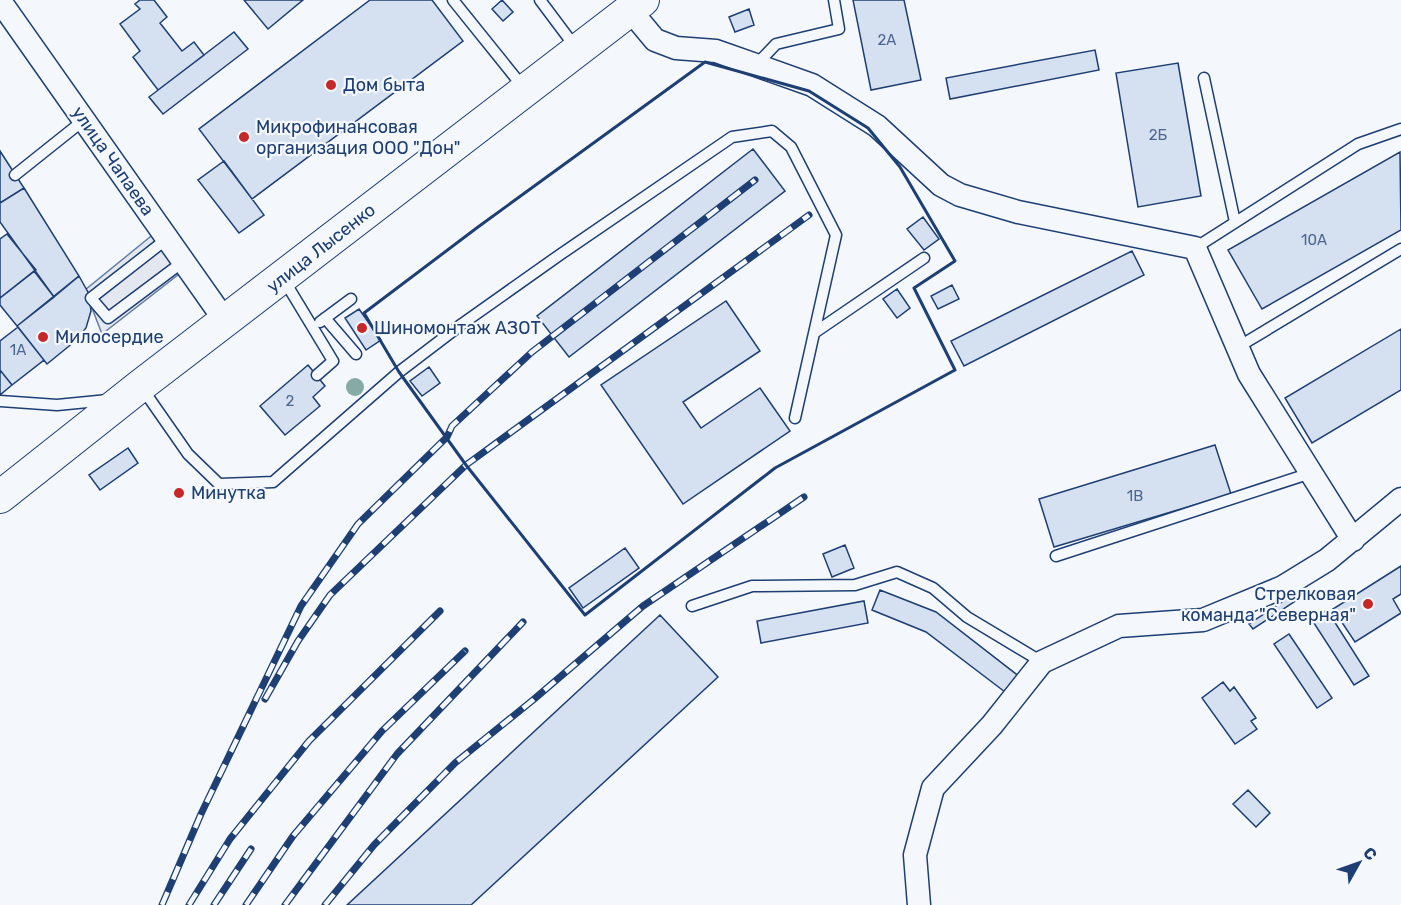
<svg xmlns="http://www.w3.org/2000/svg" width="1401" height="905" viewBox="0 0 1401 905" font-family="Rubik,sans-serif">
	<style>
		.parking { fill: #e3e8f0; stroke: #687fa3; stroke-width: 1.5 }
		.building { fill: #d5e0f0; stroke: #1d3f73; stroke-width: 1.5 }
		.lines { fill: none; stroke-linecap: round; stroke-linejoin: round }
		.service-casing { stroke: #1d3f73; stroke-width: 13 }
		.minor-casing { stroke: #1d3f73; stroke-width: 25 }
		.secondary-casing { stroke: #1d3f73; stroke-width: 34 }
		.service { stroke: #f4f7fb; stroke-width: 10 }
		.minor { stroke: #f4f7fb; stroke-width: 22 }
		.secondary { stroke: #f4f7fb; stroke-width: 32 }
		.rail-casing { stroke: #1d3f73; stroke-width: 7 }
		.rail { stroke: #f4f7fb; stroke-width: 4.5; stroke-dasharray: 14; stroke-linecap: butt }
		.wall { stroke: #1d3f73; stroke-width: 3 }
		.tree { fill: #86aba6 }
		.poi-dot { fill: #c62828; stroke: #f4f7fb; stroke-width: 2 }
		.labels { text-anchor: middle; stroke-width: 4.5; stroke-linejoin: round; paint-order: stroke }
		.number-label { font-size: 15px; fill: #4b6792 }
		.poi-label { font-size: 18px; fill: #1d3f73; stroke: #f4f7fb; text-anchor: start }
		.street-label { font-size: 18px; fill: #1d3f73; stroke: #f4f7fb }
	</style>
	<rect width="100%" height="100%" fill="#f4f7fb"/>
	<!-- parking -->
	<path class="parking" d="M161,228L188,267L102,334L85,290Z"/>
	<!-- building -->
	<path class="building" d="M140,0H154L167,17L160,23L182,51L194,42L204,55L158,90L133,57L140,51L120,24L140,9L135,4Z
		M244,0H303L268,29Z
		M370,0H432L463,41L252,199L199,129Z
		M502,0L513,12L503,21L492,9Z
		M853,0H904L921,80L871,90Z
		M749,9L754,25L735,32L729,17Z
		M234,32L248,49L163,114L149,97Z
		M1095,50L1099,70L950,99L946,78Z
		M1178,63L1201,196L1138,207L1116,73Z
		M753,149L785,191L569,357L537,316Z
		M0,151L24,188L0,203Z
		M1400,152L1401,230L1262,309L1228,250Z
		M224,161L264,215L239,233L198,180Z
		M24,188L79,276L54,297L0,222V203Z
		M923,217L939,239L924,250L907,229Z
		M7,234L36,270L0,298V239Z
		M1132,251L1144,275L964,366L951,341Z
		M34,271L54,297L17,326L0,305V298Z
		M79,276L89,294L91,311L86,328L74,342L47,364L17,326Z
		M952,285L959,299L938,309L931,296Z
		M897,289L910,308L897,318L883,299Z
		M726,301L760,351L683,402L701,428L760,388L790,431L683,504L601,385Z
		M359,309L381,340L366,350L345,318Z
		M18,327L44,360L12,385L0,370V341Z
		M1401,329V390L1312,443L1285,398Z
		M308,365L325,386L313,397L320,406L285,435L260,406Z
		M429,367L440,383L422,396L410,381Z
		M0,370L12,385L0,395Z
		M1215,445L1231,494L1054,547L1039,499Z
		M128,448L138,463L100,490L89,475Z
		M845,545L854,568L832,577L823,554Z
		M625,548L639,568L583,608L569,588Z
		M1401,566V594L1393,599L1401,613L1355,642L1333,609Z
		M880,590L936,612L1020,677L1009,695L926,632L872,610Z
		M1297,592L1300,598L1253,629L1249,624Z
		M864,601L868,623L761,643L757,621Z
		M1327,610L1369,676L1354,685L1312,620Z
		M660,615L718,677L471,905H347Z
		M1289,634L1332,698L1317,708L1274,644Z
		M1223,682L1230,691L1234,687L1256,718L1251,721L1257,729L1235,744L1202,698Z
		M1248,790L1270,813L1256,827L1233,804Z"/>
	<g class="lines">
		<!-- service casing -->
		<g class="service-casing">
			<path id="service" d="M453,0L523,87
				M540,0L576,48
				M756,65L776,44L839,29L834,0
				M1204,78L1235,222
				M15,175L84,120
				M168,238L91,298L108,318L184,261
				M1195,248L1358,144L1401,129
				M284,280L333,361L317,375
				M325,318L356,354
				M320,322L351,299
				M814,333L924,258
				M1238,347L1401,249
				M142,388L188,454L219,484L273,482L399,372L462,324L561,254L732,137L772,131L791,147L836,235L795,418
				M0,401L57,405L108,400
				M1056,556L1311,473
				M692,606L752,586L855,585L897,572L933,588L967,617L1042,662"/>
		</g>
		<!-- minor casing -->
		<g class="minor-casing">
			<path id="minor" d="M0,1L226,322
				M630,10L655,40L676,48L716,51L812,85L877,126L941,185L960,195L1018,212L1195,248L1249,374L1353,540
				M919,905L915,855L933,788L992,725L1042,662L1119,626L1203,620L1283,587L1327,560L1401,499"/>
		</g>
		<!-- secondary casing -->
		<g class="secondary-casing">
			<path id="secondary" d="M0,497L140,386L643,0"/>
		</g>
		<!-- service -->
		<use href="#service" class="service"/>
		<!-- minor -->
		<use href="#minor" class="minor"/>
		<!-- secondary -->
		<use href="#secondary" class="secondary"/>
		<!-- rail casing -->
		<g class="rail-casing">
			<path id="rail" d="M265,699L298,641L330,595L466,465L809,215
				M162,905L201,814L301,606L358,524L447,437L452,426L532,352L755,180
				M189,905L230,839L309,741L440,611
				M214,905L251,849
				M246,905L293,836L382,731L465,651
				M285,905L397,754L523,622
				M325,905L374,845L455,763L533,700L643,606L804,497"/>
		</g>
		<!-- rail -->
		<use href="#rail" class="rail"/>
		<!-- wall -->
		<path class="wall" d="M705,62L809,91L868,128L900,167L955,261L914,288L955,370L775,468L585,615L466,465L399,372L364,313L478,227Z"/>
	</g>
	<!-- trees -->
	<circle class="tree" cx="355" cy="387" r="9"/>
	<!-- markers -->
	<g class="poi-dot">
		<circle cx="331" cy="85" r="6"/>
		<circle cx="244" cy="137" r="6"/>
		<circle cx="362" cy="328" r="6"/>
		<circle cx="43" cy="337" r="6"/>
		<circle cx="179" cy="493" r="6"/>
		<circle cx="1368" cy="604" r="6"/>
	</g>
	<g class="labels">
		<!-- number labels -->
		<g class="number-label">
			<text x="887" y="45">2А</text>
			<text x="1158" y="140">2Б</text>
			<text x="1314" y="245">10А</text>
			<text x="18" y="355">1А</text>
			<text x="290" y="406">2</text>
			<text x="1135" y="501">1В</text>
		</g>
		<!-- poi labels -->
		<g class="poi-label">
			<text x="343" y="91">Дом быта</text>
			<text x="256" y="133">Микрофинансовая<tspan x="256" dy="21">организация ООО "Дон"</tspan></text>
			<text x="374" y="334">Шиномонтаж АЗОТ</text>
			<text x="55" y="343">Милосердие</text>
			<text x="191" y="499">Минутка</text>
			<text x="1356" y="600" text-anchor="end">Стрелковая<tspan x="1356" dy="21">команда "Северная"</tspan></text>
		</g>
		<!-- street labels -->
		<g class="street-label">
			<text transform="translate(113 161) rotate(55)" y="6">улица Чапаева</text>
			<text transform="translate(321 248) rotate(-38)" y="6">улица Лысенко</text>
		</g>
	</g>
	<!-- north arrow -->
	<g transform="translate(1359 863) rotate(50)" stroke="#f4f7fb" stroke-width="4.5" paint-order="stroke">
	<path d="M0-4.5L10 22L0 15L-10 22Z" fill="#1d3f73"/>
	<text y="-9" font-size="16" font-weight="bold" text-anchor="middle" fill="#1d3f73">С</text>
	</g>
</svg>
